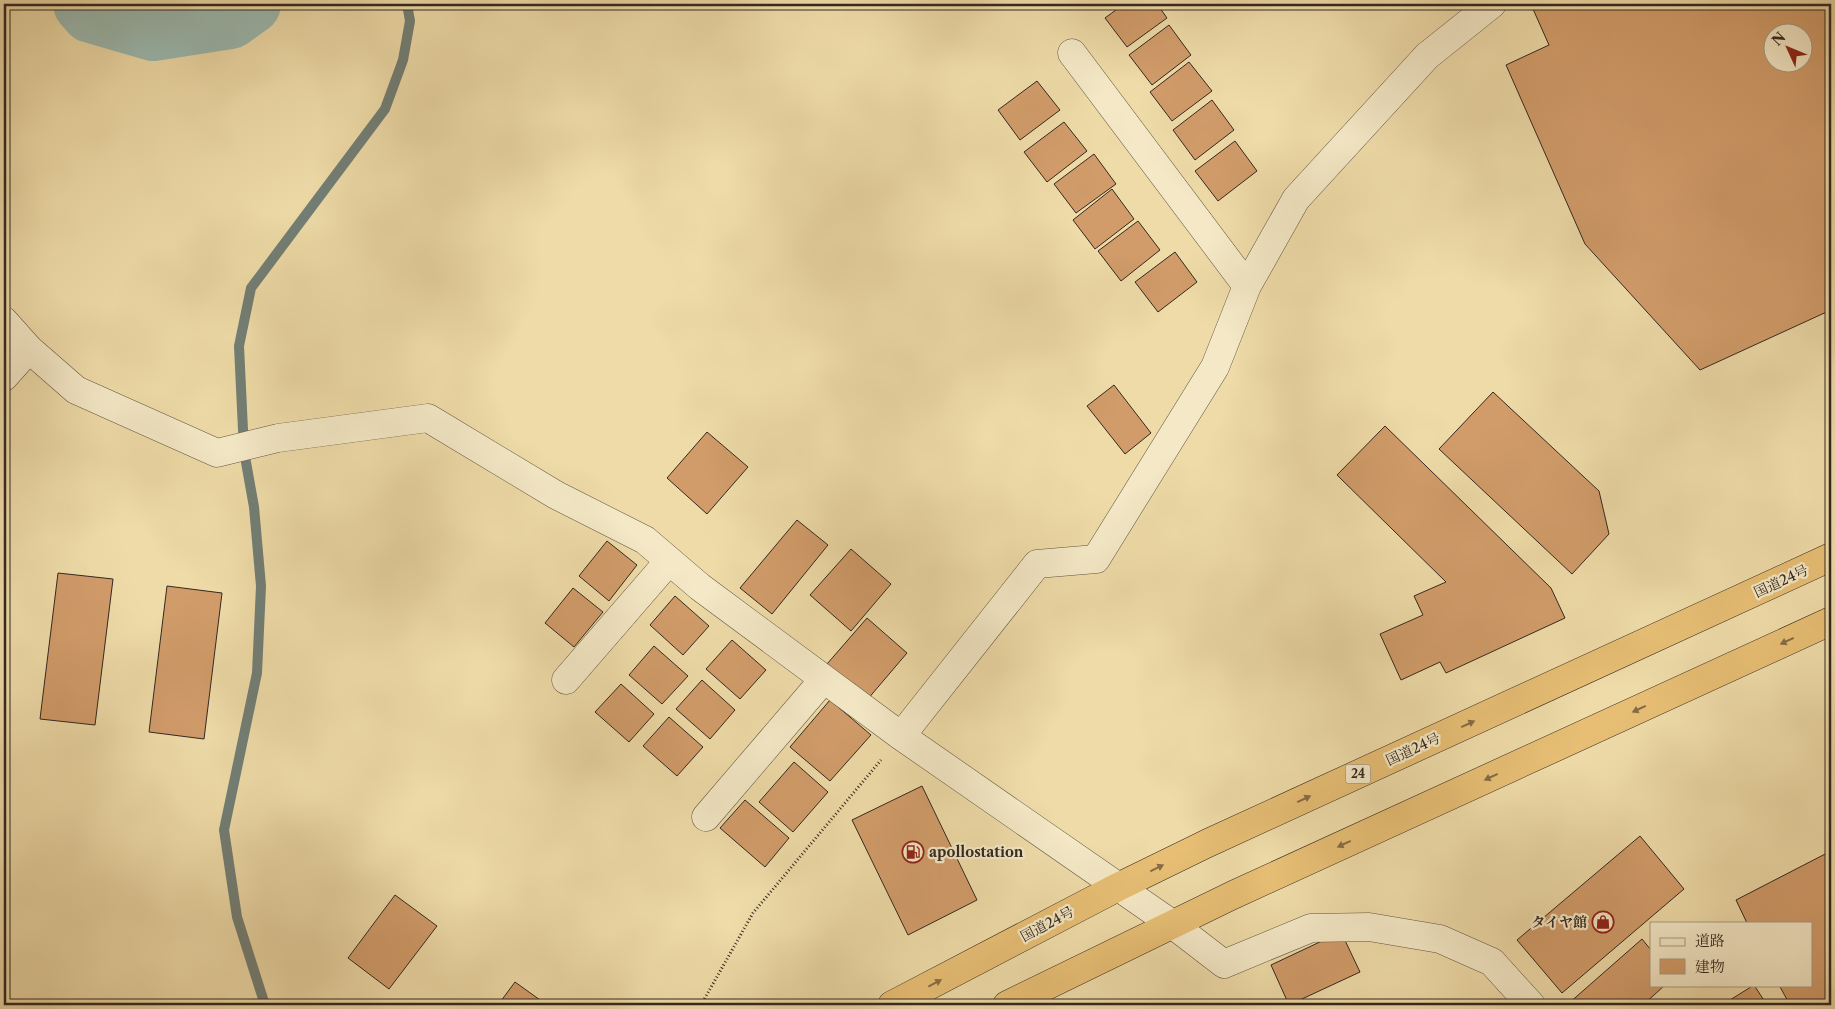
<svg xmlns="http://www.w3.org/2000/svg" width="1835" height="1009" viewBox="0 0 1835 1009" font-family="'Libre Caslon Text','Noto Serif JP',serif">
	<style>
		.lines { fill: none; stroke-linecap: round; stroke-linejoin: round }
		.stream { stroke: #727f76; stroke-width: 10 }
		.river { stroke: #9bb9b0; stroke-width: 60 }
		.building { fill: #d19c6a; stroke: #342820; fill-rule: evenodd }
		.minor-casing { stroke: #625542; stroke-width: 29 }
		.highway-casing { stroke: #342820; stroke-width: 29 }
		.path { stroke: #342820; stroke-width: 3; stroke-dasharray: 1 2.5; stroke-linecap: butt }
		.minor { stroke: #f4e8c6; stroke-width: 28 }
		.highway { stroke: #e7be74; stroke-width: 28 }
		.oneway { fill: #856c46 }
		.labels { text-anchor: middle; stroke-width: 4.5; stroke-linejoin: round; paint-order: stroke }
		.shield { fill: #f4e8c6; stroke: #6e6252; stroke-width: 1 }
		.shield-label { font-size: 12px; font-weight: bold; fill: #342820 }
		.street-label { font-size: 14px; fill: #342820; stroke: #f4e8c6 }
		.poi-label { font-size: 14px; font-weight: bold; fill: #342820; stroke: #f4e8c6; text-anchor: start }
	</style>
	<rect width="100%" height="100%" fill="#eedba8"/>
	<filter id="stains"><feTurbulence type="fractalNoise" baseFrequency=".004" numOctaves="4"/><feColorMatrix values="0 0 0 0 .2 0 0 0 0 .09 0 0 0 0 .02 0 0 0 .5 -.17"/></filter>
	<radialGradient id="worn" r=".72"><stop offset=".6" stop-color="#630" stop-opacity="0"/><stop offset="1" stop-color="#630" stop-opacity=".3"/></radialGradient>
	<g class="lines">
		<!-- stream -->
		<path class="stream" d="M265,1005L237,917L224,830L257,673L261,586L254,507L244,451L239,346L251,288L385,109L403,60L410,21L407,4"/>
		<!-- river -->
		<path class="river" d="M83,4L91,13L153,31L230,19L251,4"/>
	</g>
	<!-- building -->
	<path class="building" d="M1124,4H1157L1167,18L1127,47L1105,18Z
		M1544,4H1831V310L1700,370L1585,244L1506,65L1549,45L1533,9ZM1772,32H1802V62H1772Z
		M1169,25L1191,55L1152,85L1129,55Z
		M1189,62L1212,91L1172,121L1150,92Z
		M1037,81L1060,110L1020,140L998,110Z
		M1212,100L1234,130L1195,160L1173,130Z
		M1064,122L1087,151L1047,182L1024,152Z
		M1235,141L1257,171L1218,201L1195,171Z
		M1094,154L1116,184L1076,213L1054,184Z
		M1112,189L1134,219L1095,249L1073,220Z
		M1138,221L1160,250L1121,281L1098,251Z
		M1175,252L1197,282L1158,312L1135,282Z
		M1114,385L1151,433L1125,454L1087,406Z
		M1493,392L1599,491L1609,534L1572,574L1439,449Z
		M1385,426L1551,588L1565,618L1446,673L1440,662L1401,680L1380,634L1423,615L1414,596L1446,582L1337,475Z
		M707,432L748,467L707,514L667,478Z
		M797,520L828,545L772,614L740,588Z
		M607,541L637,565L609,601L579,576Z
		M851,549L891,584L851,631L810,595Z
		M58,573L113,579L95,725L40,719Z
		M167,586L222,593L204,739L149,732Z
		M573,588L603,612L574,647L545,623Z
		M675,596L709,626L683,655L650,625Z
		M867,618L907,653L867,700L827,664Z
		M732,640L766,670L740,699L706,669Z
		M654,646L688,676L662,704L629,675Z
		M702,680L735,710L710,739L676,709Z
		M621,684L654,714L629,742L595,712Z
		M830,700L871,735L830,781L790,747Z
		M669,717L703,747L677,776L643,746Z
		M794,762L828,792L793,832L759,802Z
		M922,786L977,900L908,935L852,820Z
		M745,800L789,838L765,867L720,828Z
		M1640,836L1684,889L1562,993L1517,940Z
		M1831,851V1005H1790L1779,985H1811V923H1747L1736,900Z
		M395,895L437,926L389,989L348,958Z
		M1341,932L1360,972L1289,1005L1271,965Z
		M1642,939L1651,950V985H1665L1643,1005H1569L1568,1004Z
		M515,982L547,1005H498Z
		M1754,985L1767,1005H1722Z"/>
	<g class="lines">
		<!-- minor casing -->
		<g class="minor-casing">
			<path id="minor" d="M1072,53L1247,286
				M4,321L29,349L76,390L217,453L278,438L428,418L556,495L645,540L700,587L901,736L1172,924L1224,964L1311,928L1369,927L1440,939L1492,962L1531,1005
				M4,377L29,349
				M566,680L669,561
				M901,736L1037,564L1096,559L1215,367L1247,286L1296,199L1427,56L1492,4
				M706,817L824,679"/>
		</g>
		<!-- highway casing -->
		<g class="highway-casing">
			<path id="highway" d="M892,1005L1118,887L1208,843L1831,557
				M1007,1005L1233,895L1831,621"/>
		</g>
		<!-- path -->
		<path class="path" d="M701,1005L753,913L881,760"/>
		<!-- minor -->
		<use href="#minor" class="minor"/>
		<!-- highway -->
		<use href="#highway" class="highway"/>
	</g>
	<!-- one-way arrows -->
	<defs><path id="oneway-solid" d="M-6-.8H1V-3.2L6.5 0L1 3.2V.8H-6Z" transform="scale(1.25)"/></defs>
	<g class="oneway">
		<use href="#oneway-solid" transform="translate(1787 641) rotate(155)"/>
		<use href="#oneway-solid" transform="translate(1639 709) rotate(155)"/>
		<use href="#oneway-solid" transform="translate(1468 724) rotate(-25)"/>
		<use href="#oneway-solid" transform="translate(1491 777) rotate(155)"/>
		<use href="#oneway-solid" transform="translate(1304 799) rotate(-25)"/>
		<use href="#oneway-solid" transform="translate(1344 844) rotate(155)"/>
		<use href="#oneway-solid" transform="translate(1157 868) rotate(-26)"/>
		<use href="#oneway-solid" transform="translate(935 983) rotate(-28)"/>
	</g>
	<!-- icons -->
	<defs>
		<g id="fuel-ring" transform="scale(1.125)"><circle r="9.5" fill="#f4e8c6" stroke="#8f2418" stroke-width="1.5"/><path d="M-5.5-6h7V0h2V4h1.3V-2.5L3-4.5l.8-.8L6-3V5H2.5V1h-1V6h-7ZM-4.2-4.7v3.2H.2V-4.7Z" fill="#8f2418"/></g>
		<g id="shop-ring" transform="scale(1.125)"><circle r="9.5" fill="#f4e8c6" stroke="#8f2418" stroke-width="1.5"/><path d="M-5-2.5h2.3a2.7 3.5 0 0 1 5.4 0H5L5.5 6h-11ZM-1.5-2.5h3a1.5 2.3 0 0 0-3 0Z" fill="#8f2418"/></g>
	</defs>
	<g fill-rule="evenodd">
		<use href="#fuel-ring" x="913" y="852"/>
		<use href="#shop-ring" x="1603" y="922"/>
	</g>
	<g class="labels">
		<!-- shield labels -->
		<rect class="shield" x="1345.5" y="764.5" width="25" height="19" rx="4"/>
		<g class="shield-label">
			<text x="1358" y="778">24</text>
		</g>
		<!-- street labels -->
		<g class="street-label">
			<text transform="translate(1781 581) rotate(-25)" y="5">国道24号</text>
			<text transform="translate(1413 749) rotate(-25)" y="5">国道24号</text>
			<text transform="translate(1047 924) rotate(-28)" y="5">国道24号</text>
		</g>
		<!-- poi labels -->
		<g class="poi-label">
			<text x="929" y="857">apollostation</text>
			<text x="1587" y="927" text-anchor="end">タイヤ館</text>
		</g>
	</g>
	<!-- margin -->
	<rect width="1835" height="1009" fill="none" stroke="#eedba8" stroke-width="20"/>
	<rect x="5" y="5" width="1825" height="999" fill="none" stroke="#342820" stroke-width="2.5"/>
	<rect x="10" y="10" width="1815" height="989" fill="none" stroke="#342820"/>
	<!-- legend -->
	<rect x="1650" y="922" width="162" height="65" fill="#f4e8c6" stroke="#a79b84"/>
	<rect x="1660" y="938" width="25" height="8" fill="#f4e8c6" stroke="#a79b84"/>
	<text x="1695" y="946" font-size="15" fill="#342820">道路</text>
	<rect x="1660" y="959" width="25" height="15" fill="#d19c6a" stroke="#a79b84"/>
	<text x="1695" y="972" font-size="15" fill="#342820">建物</text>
	<!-- north arrow -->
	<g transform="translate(1788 48) rotate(314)"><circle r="24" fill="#f4e8c6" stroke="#a79b84"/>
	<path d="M0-4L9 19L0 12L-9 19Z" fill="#8f2418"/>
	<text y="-8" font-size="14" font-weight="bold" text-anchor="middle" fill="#342820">N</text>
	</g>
	<rect width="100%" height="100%" filter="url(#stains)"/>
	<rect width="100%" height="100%" fill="url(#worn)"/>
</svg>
